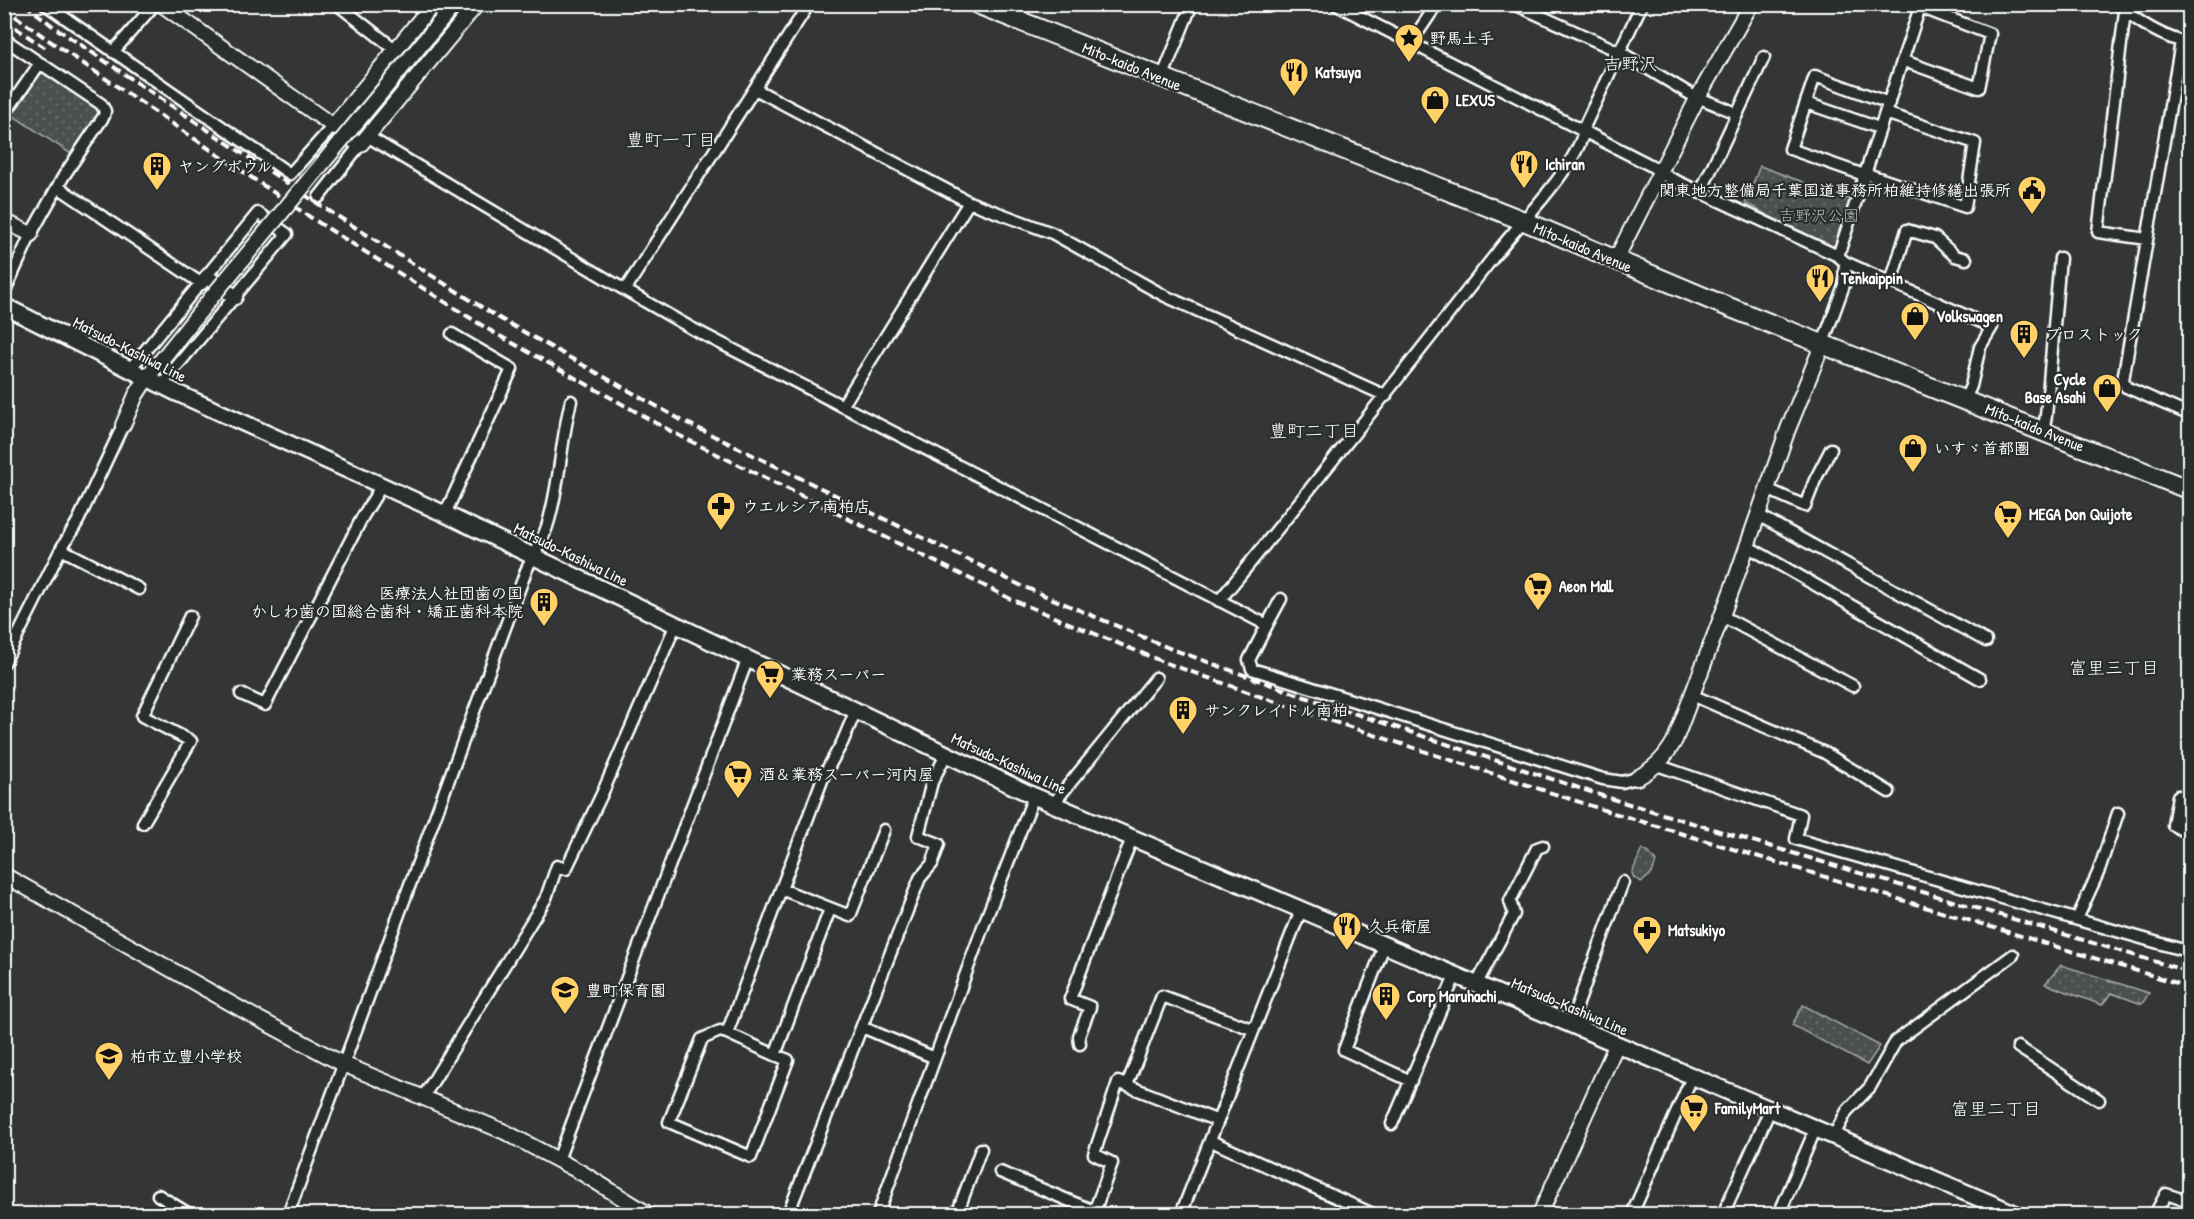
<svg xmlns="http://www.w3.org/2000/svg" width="2194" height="1219" viewBox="0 0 2194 1219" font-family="'Patrick Hand','Klee One',sans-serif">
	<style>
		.grass { fill: url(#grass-dots); stroke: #a6a7a8; stroke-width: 1.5 }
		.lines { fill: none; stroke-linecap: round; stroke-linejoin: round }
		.minor-casing { stroke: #fff; stroke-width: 15 }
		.tertiary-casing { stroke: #fff; stroke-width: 18 }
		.secondary-casing { stroke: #fff; stroke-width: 20 }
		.trunk-casing { stroke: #fff; stroke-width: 22 }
		.minor { stroke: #2a2d2e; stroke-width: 10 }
		.tertiary { stroke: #2a2d2e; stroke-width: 14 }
		.secondary { stroke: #2a2d2e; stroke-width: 15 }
		.trunk { stroke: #2a2d2e; stroke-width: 18 }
		.rail { stroke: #fff; stroke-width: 4; stroke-dasharray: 9 4.5; stroke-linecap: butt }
		.tertiary-bridge-casing { stroke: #fff; stroke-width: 18; stroke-linecap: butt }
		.tertiary-bridge { stroke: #2a2d2e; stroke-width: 14 }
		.labels { text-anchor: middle; stroke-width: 4.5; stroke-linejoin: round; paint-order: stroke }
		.poi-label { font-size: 16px; font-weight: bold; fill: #fff; stroke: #2a2d2e; text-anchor: start }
		.street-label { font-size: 16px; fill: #fff; stroke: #2a2d2e }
		.park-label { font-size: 16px; fill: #b7b9b9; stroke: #2a2d2e }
		.neighbourhood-label { font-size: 18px; fill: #fff; stroke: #2a2d2e }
	</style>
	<defs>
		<pattern id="grass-dots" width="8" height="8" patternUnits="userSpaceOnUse" patternTransform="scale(1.5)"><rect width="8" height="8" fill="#4c4f50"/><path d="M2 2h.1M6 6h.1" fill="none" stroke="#67696a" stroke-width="1.8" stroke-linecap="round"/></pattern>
	</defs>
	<rect width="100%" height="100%" fill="#333536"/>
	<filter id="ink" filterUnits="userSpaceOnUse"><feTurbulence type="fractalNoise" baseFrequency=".0167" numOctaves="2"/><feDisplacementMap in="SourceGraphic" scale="12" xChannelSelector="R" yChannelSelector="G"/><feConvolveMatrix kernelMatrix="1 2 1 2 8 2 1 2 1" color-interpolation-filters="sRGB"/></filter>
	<g filter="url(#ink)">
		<!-- grass -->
		<path class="grass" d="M46,72L98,108L99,114L71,154L12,115L40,74Z
			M1760,166L1851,200L1839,243L1830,248L1745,203Z
			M1642,849L1649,853L1656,862L1652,873L1642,882L1634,878L1632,873Z
			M2061,965L2149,993L2142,1004L2111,993L2102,1005L2045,984Z
			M1803,1005L1880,1046L1867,1065L1792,1025Z"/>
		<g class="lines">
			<!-- minor casing -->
			<g class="minor-casing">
				<path id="minor" d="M45,4L290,174L333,126
					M337,4L396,50
					M1335,4L1650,165L1670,178L1838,256L1845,262L1992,327L1980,347L1971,386L1965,399
					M1514,4L1620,52L1690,94L1736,113
					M2118,4C2138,23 2163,37 2190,44
					M2125,11L2098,232L2147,239
					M4,39L101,104L105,111L104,116L63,177L31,234L4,293
					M2181,42L2123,380L2126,387L2190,415
					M1410,44L1437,4
					M113,52L155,4
					M1904,61L1979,88L1990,34L1920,7
					M1162,78L1192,4
					M755,89L969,202L1052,233L1165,296L1386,396
					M1806,103L1879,128
					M4,115L40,63
					M367,136L625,290L693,329L1267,625L1249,660L1252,669L1603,779L1622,782L1637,778
					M1864,173L1965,207L1975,143L1885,113
					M1864,175L1790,149L1815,76L1889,103
					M58,187L202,284
					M1700,193L1764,57
					M319,197L360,145
					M1838,256L1921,4
					M1891,282L1907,230L1935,238L1955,256L1966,259
					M625,290L809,4
					M1823,343L1844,285L1845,262
					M130,369L258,213L287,234L161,385
					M843,405L969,202
					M2043,431L2046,416L2060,258
					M1767,489L1805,506L1815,480L1831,449
					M445,514L512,369L452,334
					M1758,515L1986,641
					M1747,546L1980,679
					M61,549L139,589
					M1219,601C1314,485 1406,369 1499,250C1522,220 1581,163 1585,125L1642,4
					M1722,616L1853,686
					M1267,625L1281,599
					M4,663L61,549L78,521L123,425
					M241,694L265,705L363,516L382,485
					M1692,695L1825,753L1889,792
					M1657,765L1801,815L1796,839L2190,952
					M2190,798L2178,796L2173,825L2190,834
					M1053,804L1156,678
					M143,823L191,741L142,716L190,616
					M781,889L850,916L884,830
					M830,909L775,1055L788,1060L751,1157L669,1122L702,1039L720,1031L727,1033L824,775L842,743L856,710
					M2077,919L2098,873L2118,813
					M1384,946L1344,1050L1411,1081
					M1476,985L1514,914L1510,901L1537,848L1543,846
					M1570,1025L1623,882
					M862,1027L935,1058
					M727,1033L775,1055
					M1080,1044L1079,1036L1090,1007L1070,999L1132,838
					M2018,1047L2099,1100
					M1127,1085L1162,996L1252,1029
					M422,1099L546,898L557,866L566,869L602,794L676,624
					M1392,1124L1455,976
					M1833,1137L1847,1111L1870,1087L1896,1041L2013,955
					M1211,1141L1373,1214
					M558,1160L748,658
					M1000,1172L1101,1214
					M158,1195L189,1214
					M1094,1212L1112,1163L1094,1154L1118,1082L1218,1121
					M288,1214L526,571C534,553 544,540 549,520C560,481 561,440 571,401
					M788,1214L920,878L932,864L939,844L918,836L932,782L947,753
					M878,1214L984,924L1034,796
					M957,1214L981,1149
					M1181,1214L1301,910
					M1632,1214L1692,1077
					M1723,1214L1770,1110
					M1779,1214L1815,1130
					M2155,1214L2166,1194L2190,1202"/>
			</g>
			<!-- tertiary casing -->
			<g class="tertiary-casing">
				<path id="tertiary" d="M161,4L360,145L477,4
					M385,88L455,4
					M333,126L433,4
					M4,221L31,234
					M1615,261L1698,97L1751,4
					M207,277L235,297
					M123,425L136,395L147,378L210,299
					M1637,778C1655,768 1665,758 1675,740L1735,581L1788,429L1823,343
					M4,875L255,1017L343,1064L505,1132L582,1173L648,1214
					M1540,1214L1616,1046"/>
			</g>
			<!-- secondary casing -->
			<g class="secondary-casing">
				<path id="secondary" d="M4,306L177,393L445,514L1034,796L2016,1214"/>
			</g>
			<!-- trunk casing -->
			<g class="trunk-casing">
				<path id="trunk" d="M977,4L1524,221L1711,300L2190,490"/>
			</g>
			<!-- minor -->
			<use href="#minor" class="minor"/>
			<!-- tertiary -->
			<use href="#tertiary" class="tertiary"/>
			<!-- secondary -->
			<use href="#secondary" class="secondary"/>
			<!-- trunk -->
			<use href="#trunk" class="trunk"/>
			<!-- rail -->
			<path class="rail" d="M25,4L54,27L323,207L499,318L683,421L1022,586L1169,648L1305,697L1609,798L2190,972
				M4,8L47,39L313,219L491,331L676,434L1015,601L1161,661L1301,711L1607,811L2190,987
				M4,20L48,50"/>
			<!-- tertiary-bridge casing -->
			<g class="tertiary-bridge-casing">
				<path id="tertiary-bridge" d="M210,299L385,88"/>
			</g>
			<!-- tertiary-bridge -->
			<use href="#tertiary-bridge" class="tertiary-bridge"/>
		</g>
	</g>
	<!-- icons -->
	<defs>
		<g id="sight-pin" transform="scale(1.5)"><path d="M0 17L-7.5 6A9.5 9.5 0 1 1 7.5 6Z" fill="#ffd166" stroke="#2a2d2e"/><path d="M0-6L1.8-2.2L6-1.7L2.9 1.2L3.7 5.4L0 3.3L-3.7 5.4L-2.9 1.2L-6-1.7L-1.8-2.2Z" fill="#111"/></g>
		<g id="restaurant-pin" transform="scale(1.5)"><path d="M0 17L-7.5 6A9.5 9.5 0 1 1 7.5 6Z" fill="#ffd166" stroke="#2a2d2e"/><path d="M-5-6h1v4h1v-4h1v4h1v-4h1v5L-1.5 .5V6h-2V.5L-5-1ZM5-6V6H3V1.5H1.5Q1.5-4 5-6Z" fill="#111"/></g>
		<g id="shop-pin" transform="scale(1.5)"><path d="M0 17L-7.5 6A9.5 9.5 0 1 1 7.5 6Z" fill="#ffd166" stroke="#2a2d2e"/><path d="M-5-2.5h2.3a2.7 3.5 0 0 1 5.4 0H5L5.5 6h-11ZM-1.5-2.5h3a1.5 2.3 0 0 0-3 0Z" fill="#111"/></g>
		<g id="building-pin" transform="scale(1.5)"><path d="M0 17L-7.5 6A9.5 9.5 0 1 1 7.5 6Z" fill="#ffd166" stroke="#2a2d2e"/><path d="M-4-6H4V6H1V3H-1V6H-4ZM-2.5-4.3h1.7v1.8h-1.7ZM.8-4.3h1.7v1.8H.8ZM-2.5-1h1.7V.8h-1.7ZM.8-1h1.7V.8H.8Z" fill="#111"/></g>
		<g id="civic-pin" transform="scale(1.5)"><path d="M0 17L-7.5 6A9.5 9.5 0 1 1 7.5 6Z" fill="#ffd166" stroke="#2a2d2e"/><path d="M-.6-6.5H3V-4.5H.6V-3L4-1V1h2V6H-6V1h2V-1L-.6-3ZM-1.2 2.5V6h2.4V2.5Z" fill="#111"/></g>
		<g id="pharmacy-pin" transform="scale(1.5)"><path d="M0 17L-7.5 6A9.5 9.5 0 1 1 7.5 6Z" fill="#ffd166" stroke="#2a2d2e"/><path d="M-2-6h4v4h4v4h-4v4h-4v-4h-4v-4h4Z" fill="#111"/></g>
		<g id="supermarket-pin" transform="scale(1.5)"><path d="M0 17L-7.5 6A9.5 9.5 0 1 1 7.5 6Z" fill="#ffd166" stroke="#2a2d2e"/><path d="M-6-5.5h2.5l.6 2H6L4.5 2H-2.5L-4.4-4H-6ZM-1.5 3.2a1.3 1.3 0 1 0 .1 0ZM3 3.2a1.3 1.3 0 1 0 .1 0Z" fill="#111"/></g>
		<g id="school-pin" transform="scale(1.5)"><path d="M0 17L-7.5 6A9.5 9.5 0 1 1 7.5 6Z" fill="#ffd166" stroke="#2a2d2e"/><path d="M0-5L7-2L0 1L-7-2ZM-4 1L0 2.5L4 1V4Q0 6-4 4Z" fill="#111"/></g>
	</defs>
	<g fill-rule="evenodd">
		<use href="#sight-pin" x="1409" y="38"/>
		<use href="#restaurant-pin" x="1294" y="72"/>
		<use href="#shop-pin" x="1435" y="100"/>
		<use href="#restaurant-pin" x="1524" y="164"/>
		<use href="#building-pin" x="157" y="166"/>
		<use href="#civic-pin" x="2032" y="190"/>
		<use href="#restaurant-pin" x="1820" y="278"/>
		<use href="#shop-pin" x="1915" y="316"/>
		<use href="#building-pin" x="2024" y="334"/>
		<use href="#shop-pin" x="2107" y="388"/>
		<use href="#shop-pin" x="1913" y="448"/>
		<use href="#pharmacy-pin" x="721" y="506"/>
		<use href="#supermarket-pin" x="2008" y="514"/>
		<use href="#supermarket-pin" x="1538" y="586"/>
		<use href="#building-pin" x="544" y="602"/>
		<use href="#supermarket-pin" x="770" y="674"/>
		<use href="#building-pin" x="1183" y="710"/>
		<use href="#supermarket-pin" x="738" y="774"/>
		<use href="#restaurant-pin" x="1347" y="926"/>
		<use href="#pharmacy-pin" x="1647" y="930"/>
		<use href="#school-pin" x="565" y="990"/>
		<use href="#building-pin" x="1386" y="996"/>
		<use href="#school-pin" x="109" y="1056"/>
		<use href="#supermarket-pin" x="1694" y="1108"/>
	</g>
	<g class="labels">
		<!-- poi labels -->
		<g class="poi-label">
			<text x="1430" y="44">野馬土手</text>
			<text x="1315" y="78">Katsuya</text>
			<text x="1456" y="106">LEXUS</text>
			<text x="1545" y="170">Ichiran</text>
			<text x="178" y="172">ヤングボウル</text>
			<text x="2011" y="196" text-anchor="end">関東地方整備局千葉国道事務所柏維持修繕出張所</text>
			<text x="1841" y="284">Tenkaippin</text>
			<text x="1936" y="322">Volkswagen</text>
			<text x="2045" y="340">プロストック</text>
			<text x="2086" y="385" text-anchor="end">Cycle<tspan x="2086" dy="18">Base Asahi</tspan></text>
			<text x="1934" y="454">いすゞ首都圏</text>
			<text x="742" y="512">ウエルシア南柏店</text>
			<text x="2029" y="520">MEGA Don Quijote</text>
			<text x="1559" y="592">Aeon Mall</text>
			<text x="523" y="599" text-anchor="end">医療法人社団歯の国<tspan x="523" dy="18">かしわ歯の国総合歯科・矯正歯科本院</tspan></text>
			<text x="791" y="680">業務スーパー</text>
			<text x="1204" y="716">サンクレイドル南柏</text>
			<text x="759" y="780">酒＆業務スーパー河内屋</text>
			<text x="1368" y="932">久兵衛屋</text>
			<text x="1668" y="936">Matsukiyo</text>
			<text x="586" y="996">豊町保育園</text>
			<text x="1407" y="1002">Corp Maruhachi</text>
			<text x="130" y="1062">柏市立豊小学校</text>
			<text x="1715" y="1114">FamilyMart</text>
		</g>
		<!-- street labels -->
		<g class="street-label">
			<text transform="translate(1132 66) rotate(22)" y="6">Mito-kaido Avenue</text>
			<text transform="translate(1583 247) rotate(23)" y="6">Mito-kaido Avenue</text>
			<text transform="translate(130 349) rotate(27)" y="6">Matsudo-Kashiwa Line</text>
			<text transform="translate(2035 427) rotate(22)" y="6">Mito-kaido Avenue</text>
			<text transform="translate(571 554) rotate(26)" y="6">Matsudo-Kashiwa Line</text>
			<text transform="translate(1009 763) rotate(25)" y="6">Matsudo-Kashiwa Line</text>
			<text transform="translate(1570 1006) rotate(23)" y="6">Matsudo-Kashiwa Line</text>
		</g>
		<!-- park labels -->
		<g class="park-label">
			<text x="1819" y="221">吉野沢公園</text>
		</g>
		<!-- neighbourhood labels -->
		<g class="neighbourhood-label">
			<text x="1630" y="70">吉野沢</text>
			<text x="671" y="146">豊町一丁目</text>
			<text x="1314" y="437">豊町二丁目</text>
			<text x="2114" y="674">富里三丁目</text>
			<text x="1996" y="1115">富里二丁目</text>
		</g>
	</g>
	<!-- margin -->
	<rect width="2194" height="1219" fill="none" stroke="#2a2d2e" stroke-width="24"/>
	<rect x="12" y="12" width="2170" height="1195" fill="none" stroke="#fff" stroke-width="2" filter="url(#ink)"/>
</svg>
